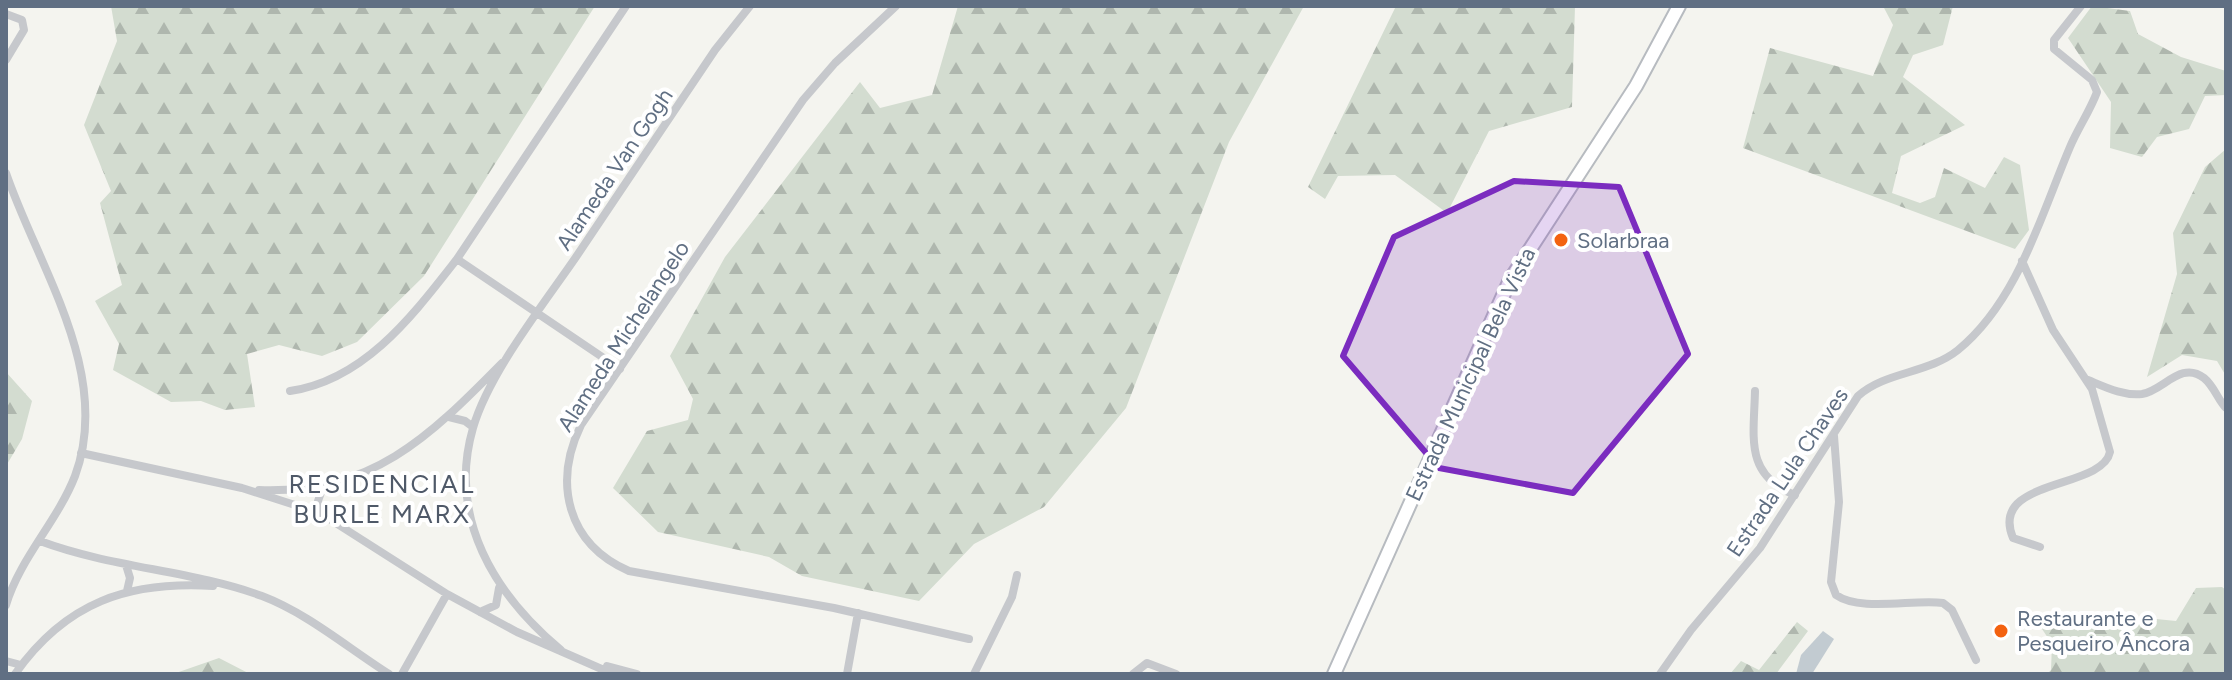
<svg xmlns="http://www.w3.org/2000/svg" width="2232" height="680" viewBox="0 0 2232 680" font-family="Figtree,sans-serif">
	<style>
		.forest { fill: url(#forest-firs) }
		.water { fill: #c2cbd1 }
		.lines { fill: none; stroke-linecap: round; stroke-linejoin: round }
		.secondary-casing { stroke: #b7bbc0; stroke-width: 16 }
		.minor { stroke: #c6c8cc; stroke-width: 8 }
		.secondary { stroke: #fff; stroke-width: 12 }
		.marked { fill: #7b2cbf; fill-opacity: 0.2; stroke: #7b2cbf; stroke-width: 6; stroke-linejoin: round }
		.poi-dot { fill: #f36210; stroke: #fff; stroke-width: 3 }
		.labels { text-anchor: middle; stroke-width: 8; stroke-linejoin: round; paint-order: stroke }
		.street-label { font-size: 22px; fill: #606f83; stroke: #fff }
		.poi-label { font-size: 22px; fill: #606f83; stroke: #fff; text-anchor: start }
		.quarter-label { font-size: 26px; letter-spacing: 2px; fill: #4f5968; stroke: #fff }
	</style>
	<defs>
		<pattern id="forest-firs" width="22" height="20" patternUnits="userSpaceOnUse" patternTransform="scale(2)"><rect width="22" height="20" fill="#d3dcd0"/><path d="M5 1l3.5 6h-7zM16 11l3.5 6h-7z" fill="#afb7ae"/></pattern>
	</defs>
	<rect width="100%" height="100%" fill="#f4f4ef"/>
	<!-- forest -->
	<path class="forest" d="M111,6H595L424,276L357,342L322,356L279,345L247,354L255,407L225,410L201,401L171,402L113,370L119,344L95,301L122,285L100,203L111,191L84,125L117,41Z
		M958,6H1304L1229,142L1126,408L1044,507L974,544L919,601L802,576L769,557L658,532L613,488L647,431L688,420L693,399L670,356L725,257L860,82L880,108L932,95Z
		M1396,6H1575L1572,107L1489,131L1447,213L1395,175L1338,176L1325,199L1308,187Z
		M1883,6H1953L1943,45L1913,55L1903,77L1965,125L1901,156L1892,193L1920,203L1935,197L1944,168L1985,188L2004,157L2020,165L2029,230L2015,249L1743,148L1770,48L1873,76L1893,25Z
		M2092,6L2130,11L2138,34L2181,57L2226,71V95L2205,96L2189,129L2157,137L2142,157L2110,148L2111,102L2068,38Z
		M2226,149V376L2217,361L2182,355L2147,377L2177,274L2173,233L2205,167Z
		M6,372L32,401L22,439L6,466Z
		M2222,587L2226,590V674H2047L2051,670L2052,644L2034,617L2057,618L2078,631L2097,613L2176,621L2196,588Z
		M1797,622L1808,631L1776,674H1730L1741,661L1759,670Z
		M219,658L250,674H173Z"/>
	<!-- water -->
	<path class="water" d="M1823,631L1834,639L1812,674H1796L1801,655Z"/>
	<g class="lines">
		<!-- secondary casing -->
		<g class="secondary-casing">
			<path id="secondary" d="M1334,674L1510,280L1636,86L1679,6"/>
		</g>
		<!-- minor -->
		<path class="minor" d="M896,6L835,63L803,100L581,425C553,483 567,544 629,571L834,608L969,639
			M6,14L22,20L24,30L6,60
			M6,173C38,267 113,373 75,476C57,522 20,558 6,605
			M457,259L620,369
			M2022,261L2053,330L2092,389L2110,452C2102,490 1988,478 2013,538L2040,547
			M2088,380C2105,387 2123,396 2142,394C2163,391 2181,360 2204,378C2214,386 2218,400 2226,408
			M290,391C365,380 413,315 457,259L626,6
			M1755,391C1754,437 1744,475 1795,495
			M449,417L465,421L473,427
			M1834,436L1839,502L1831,582L1836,595C1860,612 1914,599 1943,603L1952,610L1976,660
			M81,453L242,488L320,513L447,594L517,632L613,674
			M259,490C372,494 428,438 502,363
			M320,513L318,501L323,487
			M40,541C112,568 191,570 262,596C307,613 348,648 389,674
			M126,565L130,578L127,591
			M480,612L496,605L499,588
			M561,650C495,595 447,518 473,428C489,373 543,305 576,257C623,188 669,119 715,50L750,6
			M6,661L21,665
			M607,666L637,674
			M15,674C66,602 128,581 213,586
			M402,674L447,594
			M847,674L858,613
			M974,674L1012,597L1017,575
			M1133,674L1147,663L1176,674
			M1660,674L1691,630L1760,548L1858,396C1886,371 1928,374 1958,350C2018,301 2041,215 2070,147C2078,128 2090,111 2097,92L2092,80L2054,49V40L2081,6"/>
		<!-- secondary -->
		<use href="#secondary" class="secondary"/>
	</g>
	<!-- marked area -->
	<path class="marked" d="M1514,181L1619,187L1688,354L1573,493L1439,468L1343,356L1394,237Z"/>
	<!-- markers -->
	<g class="poi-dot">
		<circle cx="1561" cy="240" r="8"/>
		<circle cx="2001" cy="631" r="8"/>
	</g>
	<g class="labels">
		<!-- street labels -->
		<g class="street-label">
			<text transform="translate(614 169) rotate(-56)" y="8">Alameda Van Gogh</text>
			<text transform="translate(623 336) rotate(-57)" y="8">Alameda Michelangelo</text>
			<text transform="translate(1470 374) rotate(-65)" y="8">Estrada Municipal Bela Vista</text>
			<text transform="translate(1787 472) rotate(-56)" y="8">Estrada Lula Chaves</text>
		</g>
		<!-- poi labels -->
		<g class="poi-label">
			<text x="1577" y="248">Solarbraa</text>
			<text x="2017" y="626">Restaurante e<tspan x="2017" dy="25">Pesqueiro Âncora</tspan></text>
		</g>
		<!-- quarter labels -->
		<g class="quarter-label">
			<text x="382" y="493">RESIDENCIAL<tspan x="382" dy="30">BURLE MARX</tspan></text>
		</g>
	</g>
	<!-- border -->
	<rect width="2232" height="680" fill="none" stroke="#606f83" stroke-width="16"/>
</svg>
